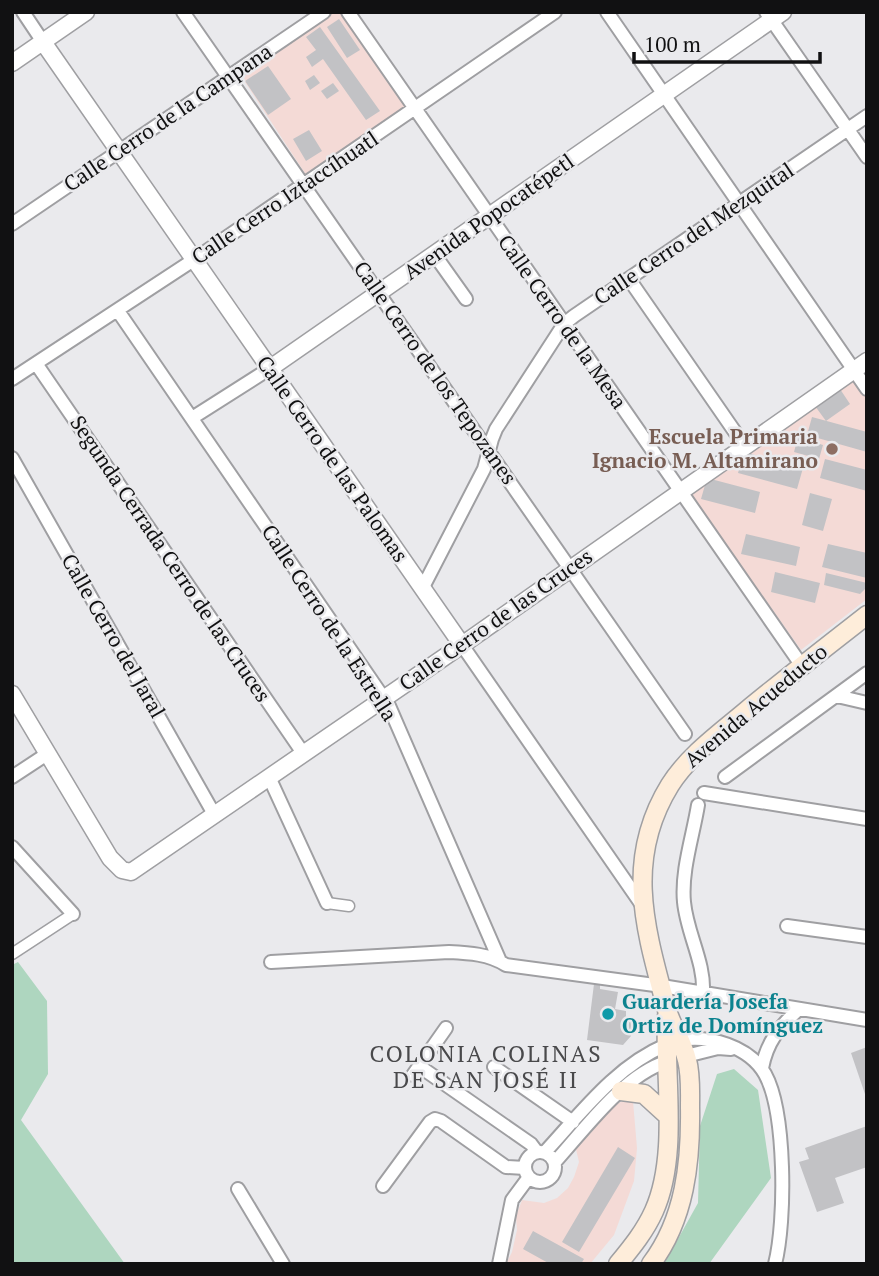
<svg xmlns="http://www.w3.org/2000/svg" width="879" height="1276" viewBox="0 0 879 1276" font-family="'PT Serif',serif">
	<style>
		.education { fill: #f4dad6 }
		.green { fill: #aed6bf }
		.building { fill: #c2c2c5 }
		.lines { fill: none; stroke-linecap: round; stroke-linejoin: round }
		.pedestrian-casing { stroke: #9f9fa2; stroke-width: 13 }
		.minor-casing { stroke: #9f9fa2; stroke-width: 16 }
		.tertiary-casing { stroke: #9f9fa2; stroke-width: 19 }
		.secondary-casing { stroke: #9f9fa2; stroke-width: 21 }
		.pedestrian { stroke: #fff; stroke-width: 10 }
		.minor { stroke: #fff; stroke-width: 12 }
		.tertiary { stroke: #fff; stroke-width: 16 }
		.secondary { stroke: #feedda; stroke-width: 18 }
		.education-dot { fill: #8d6e63; stroke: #eaeaed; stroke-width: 2.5 }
		.culture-dot { fill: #0f9aa8; stroke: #eaeaed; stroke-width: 2.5 }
		.labels { text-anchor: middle; stroke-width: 5; stroke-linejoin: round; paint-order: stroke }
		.street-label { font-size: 21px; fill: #111112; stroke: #eaeaed }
		.education-label { font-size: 21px; font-weight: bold; fill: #785e54; stroke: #eaeaed; text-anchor: end }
		.culture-label { font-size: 21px; font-weight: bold; fill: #0d838f; stroke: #eaeaed; text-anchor: start }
		.neighbourhood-label { font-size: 23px; letter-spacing: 2px; fill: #49494b; stroke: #eaeaed }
	</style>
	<rect width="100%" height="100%" fill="#eaeaed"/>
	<!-- education -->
	<path class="education" d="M330,12H340L408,108L308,178L239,73Z
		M850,374L867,397V599L801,650L686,488Z
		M623,1101H633L637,1148L634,1181L614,1235L590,1264H506L512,1252L517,1230L516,1216L522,1200L544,1203L557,1198L568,1188L574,1177L579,1162L575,1145L612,1106Z"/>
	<!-- green -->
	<path class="green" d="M18,962L47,1001L48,1074L21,1120L125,1264H12V965Z
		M734,1069L758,1090L771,1178L709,1264H664L698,1203L700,1126L717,1074Z"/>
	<!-- building -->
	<path class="building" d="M339,19L360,50L347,58L327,27Z
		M320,27L380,111L366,120L323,59L312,67L306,57L316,50L306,37Z
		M268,66L291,99L268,115L245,81Z
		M314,75L320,83L310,90L305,81Z
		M333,83L339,91L327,99L321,91Z
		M309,130L322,151L306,161L293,139Z
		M840,389L850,404L826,421L815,406Z
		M812,417L867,432V452L807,435Z
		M798,437L823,445L819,459L794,452Z
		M744,452L803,468L797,489L738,473Z
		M825,459L867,470V491L820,478Z
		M707,478L760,492L755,513L701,499Z
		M810,493L832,499L823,531L802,525Z
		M746,534L800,547L796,566L741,554Z
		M828,544L867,553V578L822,567Z
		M775,572L820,583L815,603L771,592Z
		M826,573L867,583V587L860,594L824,585Z
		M594,984L600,985V989L618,992L615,1009L626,1011V1016L632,1021L631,1036L623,1045L587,1040Z
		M867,1047V1097H866L851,1053Z
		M867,1126V1167L835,1178L844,1203L817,1212L799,1162L809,1159L805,1148Z
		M618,1147L635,1158L579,1252L562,1242Z
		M533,1231L584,1259L581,1264H550L523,1249Z"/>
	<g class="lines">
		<!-- pedestrian casing -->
		<g class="pedestrian-casing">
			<path id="pedestrian" d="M327,903L349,906
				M12,954L73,914"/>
		</g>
		<!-- minor casing -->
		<g class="minor-casing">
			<path id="minor" d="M23,12L43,42
				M183,12L685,734
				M348,12L802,666
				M607,12L867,389
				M766,12L867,157
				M12,224L324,12
				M434,254L466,299
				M629,279L744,445
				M118,311L389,706L499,959
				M37,365L303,753
				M12,379L195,259L555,12
				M192,418L269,369
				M12,458L214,814
				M422,589L484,469L492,439L496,429L564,324L574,316L867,116
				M462,645L642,905
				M837,696L867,703
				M12,777L47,754
				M269,777L327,903
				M725,777L867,673
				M704,793L867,819
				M698,805C693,836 681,871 684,902C687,934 705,962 703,994
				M12,847L73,914
				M787,926L867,937
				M271,962L449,952C469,953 489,954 506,965L662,986L867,1020
				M680,1040C709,1035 749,1046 765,1074C786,1112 786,1221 775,1264
				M686,1056L718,1048L731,1049
				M419,1066L531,1144L537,1152
				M494,1067L573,1122
				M762,1068C767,1042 779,1027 799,1009
				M413,1075L446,1028
				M545,1152C581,1113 616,1066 666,1045
				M525 1167a15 15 0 1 1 30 0a15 15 0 1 1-30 0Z
				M555,1162C584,1130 624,1075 666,1062
				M383,1186L430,1122L435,1119L441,1121L506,1167L525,1168
				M238,1189L283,1264
				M499,1264L512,1200L529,1177"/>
		</g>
		<!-- tertiary casing -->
		<g class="tertiary-casing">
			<path id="tertiary" d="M43,42L462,645
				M12,63L86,12
				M269,369L783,12
				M12,694L110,858L122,870L131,872L462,645L867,361"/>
		</g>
		<!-- secondary casing -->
		<g class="secondary-casing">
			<path id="secondary" d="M621,1091L644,1094L667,1115
				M618,1264C632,1247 645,1231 654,1211C679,1155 664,1077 667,1016
				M651,1264C685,1219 691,1162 690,1107C690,1091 691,1075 687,1060C683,1042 672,1027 667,1010C646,931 623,861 670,785C689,755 720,733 746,711C786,678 826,647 867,615"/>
		</g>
		<!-- pedestrian -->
		<use href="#pedestrian" class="pedestrian"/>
		<!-- minor -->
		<use href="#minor" class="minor"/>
		<!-- tertiary -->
		<use href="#tertiary" class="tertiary"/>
		<!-- secondary -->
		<use href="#secondary" class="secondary"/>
	</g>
	<!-- markers -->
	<circle class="education-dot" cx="832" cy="449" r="7"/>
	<circle class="culture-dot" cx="608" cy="1014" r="7"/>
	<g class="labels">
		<!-- street labels -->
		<g class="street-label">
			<text transform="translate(168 118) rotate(-34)" y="7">Calle Cerro de la Campana</text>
			<text transform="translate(285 198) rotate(-34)" y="7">Calle Cerro Iztaccíhuatl</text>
			<text transform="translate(489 217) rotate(-35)" y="7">Avenida Popocatépetl</text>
			<text transform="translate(694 234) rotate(-34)" y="7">Calle Cerro del Mezquital</text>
			<text transform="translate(562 322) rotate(55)" y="7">Calle Cerro de la Mesa</text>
			<text transform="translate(435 373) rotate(55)" y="7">Calle Cerro de los Tepozanes</text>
			<text transform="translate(332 459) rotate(55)" y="7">Calle Cerro de las Palomas</text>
			<text transform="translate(170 559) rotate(56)" y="7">Segunda Cerrada Cerro de las Cruces</text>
			<text transform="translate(496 620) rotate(-35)" y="7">Calle Cerro de las Cruces</text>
			<text transform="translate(329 623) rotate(57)" y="7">Calle Cerro de la Estrella</text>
			<text transform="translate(113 636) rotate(60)" y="7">Calle Cerro del Jaral</text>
			<text transform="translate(756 706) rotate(-40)" y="7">Avenida Acueducto</text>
		</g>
		<!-- education labels -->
		<g class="education-label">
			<text x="818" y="444">Escuela Primaria<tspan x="818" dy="24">Ignacio M. Altamirano</tspan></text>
		</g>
		<!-- culture labels -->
		<g class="culture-label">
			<text x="622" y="1009">Guardería Josefa<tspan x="622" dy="24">Ortiz de Domínguez</tspan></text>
		</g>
		<!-- neighbourhood labels -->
		<g class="neighbourhood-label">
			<text x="486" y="1062">COLONIA COLINAS<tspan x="486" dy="26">DE SAN JOSÉ II</tspan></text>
		</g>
	</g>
	<!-- border -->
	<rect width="879" height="1276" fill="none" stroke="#111112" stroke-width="28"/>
	<!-- scale -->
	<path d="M634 52v10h186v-10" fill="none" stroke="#111112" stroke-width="3.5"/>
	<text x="644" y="52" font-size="21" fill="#111112" stroke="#eaeaed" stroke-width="5" paint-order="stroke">100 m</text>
</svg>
